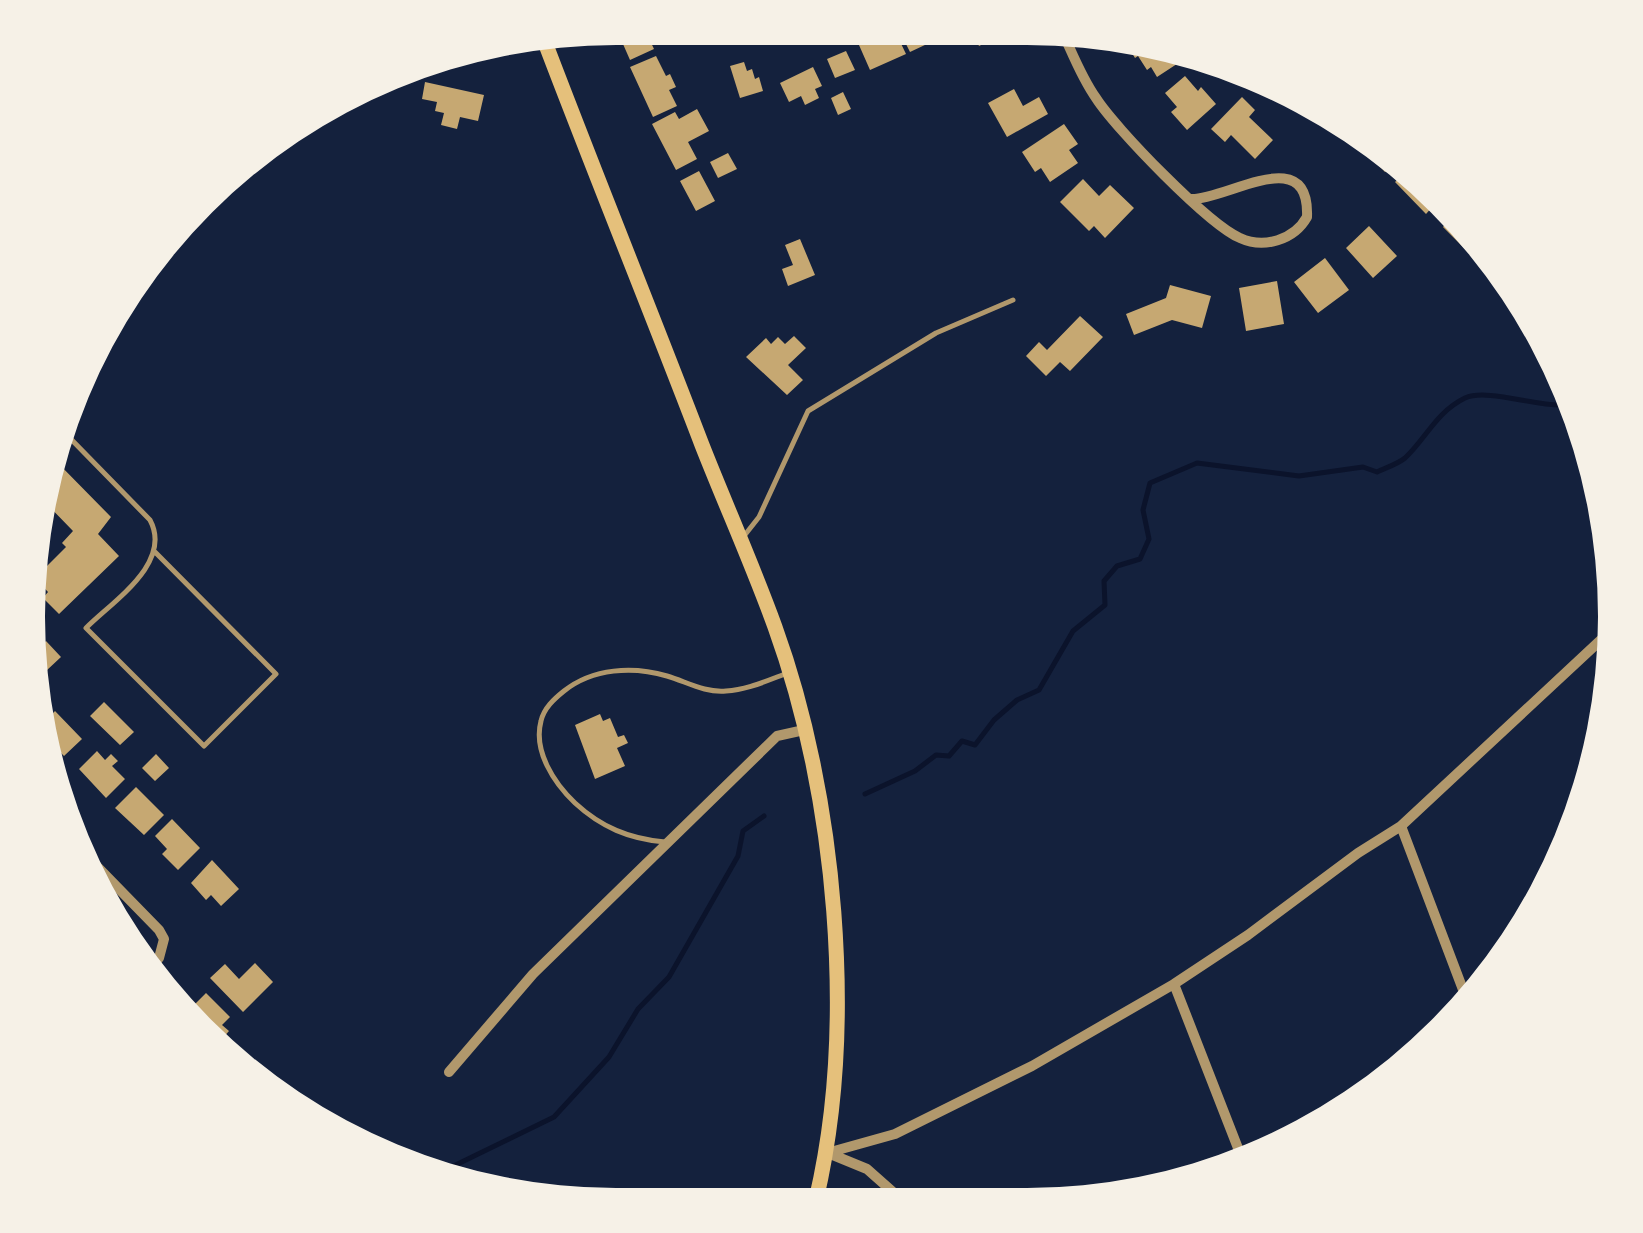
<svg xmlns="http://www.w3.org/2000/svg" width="1643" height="1233" viewBox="0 0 1643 1233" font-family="Arial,sans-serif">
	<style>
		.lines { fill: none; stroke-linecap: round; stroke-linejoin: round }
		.stream { stroke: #0b132b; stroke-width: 5 }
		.building { fill: #c6a872 }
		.service { stroke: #b1986c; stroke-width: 5 }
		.minor { stroke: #b1986c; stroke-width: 10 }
		.secondary { stroke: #e5c07b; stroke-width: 14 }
		.primary { stroke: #e5c07b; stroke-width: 15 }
	</style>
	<rect width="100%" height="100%" fill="#14213d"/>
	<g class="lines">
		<!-- stream -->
		<path class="stream" d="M865,794L915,771L936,755L949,756L962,741L975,745L994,720L1017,700L1039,690L1073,631L1105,605L1104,581L1117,566L1140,559L1149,539L1143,510L1150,483L1197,463L1299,476L1363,467L1377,472C1385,468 1398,464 1405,458C1425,440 1436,412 1465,398C1487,388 1537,407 1564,405
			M433,1176L554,1117L609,1057L638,1009L669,977L738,856L743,831L764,816"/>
	</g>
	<!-- building -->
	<path class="building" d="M616,28H644L654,49L630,60Z
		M902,28H941L944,36L910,52L899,30Z
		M978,28L991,29L996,38L979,46L972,31Z
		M894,29L906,54L870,70L859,45Z
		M1131,40L1175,47L1183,60L1157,77L1151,67L1147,70L1138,56L1135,58L1126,43Z
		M846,51L855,70L835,78L827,59Z
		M656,56L666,76L670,74L676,87L669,90L677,106L653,117L630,67Z
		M744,62L747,71L752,69L755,79L759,77L763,91L740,98L730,66Z
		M813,67L822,86L815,89L819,98L805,105L801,96L789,102L780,83Z
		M1185,76L1198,91L1201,87L1216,104L1187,130L1171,112L1177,107L1165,93Z
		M425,82L484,95L478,121L460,117L457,129L441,125L444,113L435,111L437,102L422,99Z
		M1014,89L1023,106L1039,97L1048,114L1007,137L988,103Z
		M843,92L851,109L838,115L831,98Z
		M1242,97L1255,110L1249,117L1273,140L1255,159L1231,135L1225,142L1211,129Z
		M697,109L709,131L688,142L697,159L676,170L652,124L675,112L679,119Z
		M1317,110L1353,126L1343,135L1328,120L1324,124L1314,113Z
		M1064,124L1078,144L1069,150L1078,163L1050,182L1041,168L1035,172L1022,152Z
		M1361,134L1392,165L1385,172L1355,140Z
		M728,153L737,169L718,178L710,162Z
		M699,171L715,201L696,211L680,181Z
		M1402,175L1433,206L1426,214L1395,182Z
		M1083,179L1099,196L1110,185L1134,208L1105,238L1094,226L1089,231L1060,202Z
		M1448,221L1472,245L1467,251L1443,227Z
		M1369,226L1397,256L1373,278L1346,248Z
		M800,239L815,275L788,286L782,269L793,265L785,245Z
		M1325,258L1349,290L1318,313L1294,282Z
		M1277,281L1284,324L1246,331L1239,288Z
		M1170,285L1211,296L1202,328L1172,320L1134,335L1126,314L1166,298Z
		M1080,316L1103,337L1070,371L1060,362L1046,376L1026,356L1039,342L1047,350Z
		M794,336L806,348L788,365L803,380L787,395L746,357L766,338L771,344L778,337L785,344Z
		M53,458L111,517L98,534L119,556L59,614L43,598L48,592L35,578L66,547L62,543L73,531L40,497Z
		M46,641L61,657L46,671L31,656Z
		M33,675L42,684L36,690L49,703L40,712Z
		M104,702L134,732L120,745L90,716Z
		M55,711L82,739L64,756L45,737L43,724Z
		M600,714L603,721L610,718L618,737L624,735L628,743L617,748L625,766L595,779L575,725Z
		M97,751L105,760L111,754L118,761L112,766L125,779L106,798L79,769Z
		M156,754L169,768L155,781L142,768Z
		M136,787L164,815L144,835L115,808Z
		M172,819L200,848L178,870L162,854L167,849L155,836Z
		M212,860L239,889L221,906L211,895L206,900L191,883Z
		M255,963L273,982L243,1012L210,978L225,964L239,979Z
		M206,993L230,1017L222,1025L229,1031L222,1039L191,1008Z"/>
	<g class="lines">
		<!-- service -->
		<path class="service" d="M63,431L150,520C173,563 113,601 86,628L204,746L276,674L155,552
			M744,536L759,517L808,411L936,333L1013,300
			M665,842C629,839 601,827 575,803C554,783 533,751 541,721C544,708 554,699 564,691C593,668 633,666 667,676C687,682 705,693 726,691C747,690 766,681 785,674"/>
		<!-- minor -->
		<path class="minor" d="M1061,29C1072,52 1081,77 1096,98C1115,128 1209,225 1240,238C1264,249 1294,240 1307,217C1310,142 1228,199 1192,199
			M1401,826L1465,995
			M80,849L159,930L164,939L159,958L151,968
			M1174,984L1243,1161
			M449,1072L533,974L777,736L804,730
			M827,1153L895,1134L1032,1066L1174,984L1248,935L1358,853L1401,826L1604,637
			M828,1153L867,1169L902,1200"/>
		<!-- secondary -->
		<path class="secondary" d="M168,245L253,160"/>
		<!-- primary -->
		<path class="primary" d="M543,37C595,174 650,309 702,445C726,506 753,566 775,627C836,795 857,1026 816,1200"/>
	</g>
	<!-- crop -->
	<path d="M0 0H1643V1233H0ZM616 45H1027A571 571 0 0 1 1598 616V617A571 571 0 0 1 1027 1188H616A571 571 0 0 1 45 617V616A571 571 0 0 1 616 45Z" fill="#f6f1e7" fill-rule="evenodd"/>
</svg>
